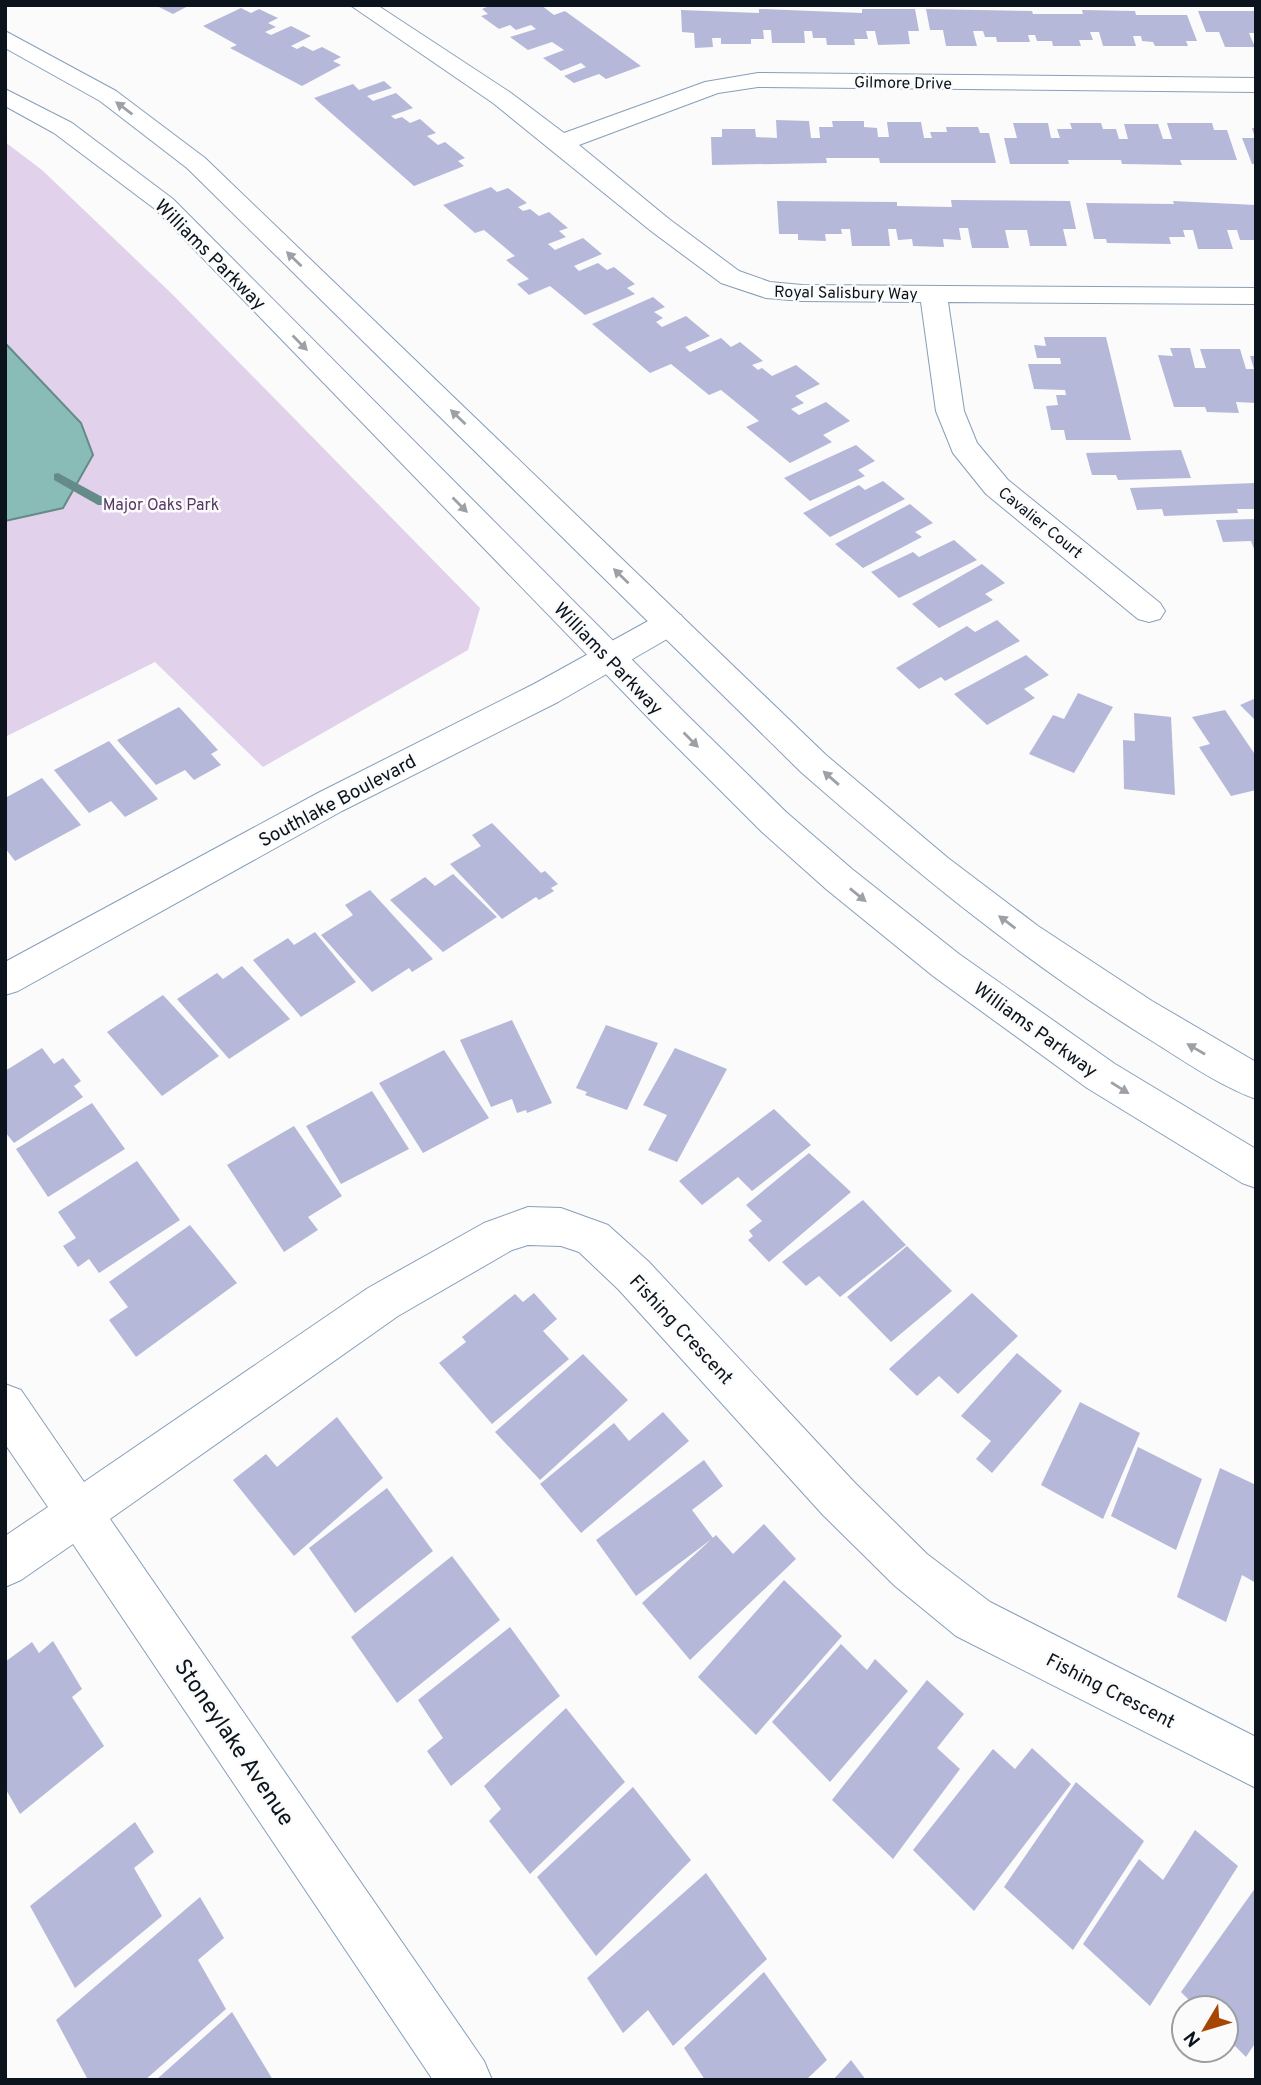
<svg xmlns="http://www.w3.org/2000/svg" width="1261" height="2085" viewBox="0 0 1261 2085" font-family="Overpass,sans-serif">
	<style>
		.green { fill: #e1d1eb }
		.water { fill: #8abcb7; stroke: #648a89; stroke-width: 2 }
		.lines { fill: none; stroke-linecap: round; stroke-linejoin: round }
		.stream { fill: #648a89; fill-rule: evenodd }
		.building { fill: #b5b8d9 }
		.minor-casing { stroke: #879fb9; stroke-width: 2 }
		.tertiary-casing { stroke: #879fb9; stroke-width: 2 }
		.secondary-casing { stroke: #879fb9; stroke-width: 2 }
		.minor { fill: #fff; fill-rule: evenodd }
		.tertiary { fill: #fff; fill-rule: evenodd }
		.secondary { fill: #fff; fill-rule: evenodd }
		.oneway { fill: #9da1a5 }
		.labels { text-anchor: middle; stroke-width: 5; stroke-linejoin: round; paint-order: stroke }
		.far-street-label { font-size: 16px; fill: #0b141d; stroke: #fbfbfb }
		.far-park-label { font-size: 16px; fill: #563867; stroke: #fbfbfb }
		.street-label { font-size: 19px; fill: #0b141d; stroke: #fbfbfb }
		.near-street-label { font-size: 23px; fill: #0b141d; stroke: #fbfbfb }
	</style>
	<rect width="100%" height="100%" fill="#fbfbfb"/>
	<!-- green -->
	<path class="green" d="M5,142L42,170L172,294L480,608L468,650L263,767L155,662L5,737Z"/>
	<!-- water -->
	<path class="water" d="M5,343L81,423L93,455L63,508L5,521Z"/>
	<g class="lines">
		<!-- stream -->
		<path class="stream" d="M58,473L106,499L107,502L106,505H98L54,480V474Z"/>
	</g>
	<!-- building -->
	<path class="building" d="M155,5H190L173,14Z
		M492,5H541L554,15L565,11L641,66L606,79L599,74L574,83L564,76L586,67L581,63L561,71L543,58L564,50L552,42L528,50L510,37L536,29L531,25L516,30L510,25L499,29L481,16L488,14L482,9Z
		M241,8L251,13L259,9L278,18L268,23L276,27L265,32L271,35L291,26L311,36L291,46L297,49L303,46L313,51L322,47L341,57L333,61L341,65L302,86L230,48L237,45L203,26Z
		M759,9L862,13V9H915L919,31H908L910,44L878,45L875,31H866L868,39H854L855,45H827L826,38H813L812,31H804L805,43H772L771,30H763L764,39H751V44H721V38H712L713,47L695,48L694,33L682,32L681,10L759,13Z
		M926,9L1032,11L1033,14H1083L1082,10L1135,11L1136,15H1187L1197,41H1186L1188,46H1155L1153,42L1142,41L1141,36H1133L1136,46H1103L1099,32H1090L1093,40H1079L1081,46H1053L1052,41H1037L1035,35H1028L1030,42H997L996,37H985L983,31H973L977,46H946L943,30H930Z
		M1198,11H1256V33H1249L1255,47H1225L1219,32H1206Z
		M384,81L392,88L367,96L373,101L396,93L413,108L391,116L395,119L402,117L410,123L420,119L436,133L427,136L438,145L445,142L465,158L458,161L464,166L414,186L314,98L353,84L359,90Z
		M776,120L809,121L811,138H820L819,127H833L832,121H864V127L877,128L878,137H889L887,122H921L924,138H932L930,132H947L946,127H978L980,133H989L996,163H880L879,158H826L827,163L712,165L711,137H722V129H755L756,137L777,138Z
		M1013,123H1048L1051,138H1060L1057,129H1072L1070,123H1101L1103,129H1116L1119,139H1128L1124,124H1158L1163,139H1172L1167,123H1212L1214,130H1227L1237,160H1180L1182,165L1122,164L1121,160H1068L1069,164H1010L1004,138H1017Z
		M1252,128H1256V164H1252L1242,138H1255Z
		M491,187L497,192L508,188L527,203L518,207L523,211L530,209L539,216L549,212L568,228L559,231L566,237L548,244L555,250L583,238L602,254L574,266L579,271L598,263L607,270L614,267L635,284L627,288L635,294L585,315L550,286L529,295L517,284L529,279L506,260L515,256L484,230L475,233L443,205Z
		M951,200L1070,201L1076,229H1063L1067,246H1030L1027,230H1005L1009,248H972L968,228H959L961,240L943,239L944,247L913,246L912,239L898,240L896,229H888L890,246H852L850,229H841L842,234H825L826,241L798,240V234H779L777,201L897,202V206L952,207Z
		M1173,201L1256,205V240H1240L1237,230H1227L1233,249H1198L1193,230H1183L1185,237H1169L1171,244L1107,243L1106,239H1094L1086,203L1174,204Z
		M653,297L665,307L654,312L663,318L656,322L662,327L686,316L710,336L685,347L690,352L721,338L731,347L740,342L763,361L752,365L758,370L762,368L772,376L796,365L820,384L795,396L804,403L791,409L799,415L826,402L850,421L823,435L832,442L790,463L746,427L759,421L721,390L709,395L671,364L650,373L592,324Z
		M1044,337H1106L1131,440H1066L1064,430H1051L1046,406L1058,405L1056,395H1066L1065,390L1034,389L1028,364H1061L1060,358H1037L1034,345L1046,346Z
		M1170,348H1190L1195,368H1206L1200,349H1240L1246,369H1254L1250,356H1256V403L1236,402L1239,413L1207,412L1205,407H1174L1158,355L1173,356Z
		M856,445L875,461L858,470L865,476L810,501L784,478Z
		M1181,450L1191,478L1118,480L1116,475H1092L1086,453Z
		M883,481L905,499L830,537L803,513L859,485L865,490Z
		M1254,483L1256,509H1237L1238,513L1164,516L1162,509L1137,510L1130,488Z
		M910,504L933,523L915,532L922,537L863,568L835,544Z
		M1256,519V549H1254L1251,541L1223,542L1216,520Z
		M954,540L977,560L899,598L871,572L913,552L919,557Z
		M982,564L1005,583L985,594L993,600L939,628L912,604Z
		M997,620L1020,641L945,681L941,677L919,689L896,668L967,626L975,632Z
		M1026,655L1049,675L1024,689L1035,698L987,725L954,694Z
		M1078,693L1113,707L1074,773L1029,754L1053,715L1064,719Z
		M1256,698V721L1240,705Z
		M179,707L218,750L211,754L221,765L194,780L185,770L156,785L117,740Z
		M1225,710L1256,756V790L1231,796L1199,747L1210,744L1192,717Z
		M1134,713L1171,717L1175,795L1124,789L1123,740L1135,741Z
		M109,741L158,799L125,817L111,801L89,813L54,770Z
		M42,778L81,825L15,861L5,848V798Z
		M492,823L541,873L545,871L558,884L551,888L554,891L539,900L536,897L502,919L450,864L481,846L472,835Z
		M453,874L497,917L443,952L390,900L425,877L435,886Z
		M370,890L433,959L412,972L409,968L372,992L321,935L353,915L345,905Z
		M315,932L356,982L301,1017L253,960L288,938L294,945Z
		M242,966L290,1019L229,1059L177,999L217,973L223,979Z
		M163,995L219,1056L162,1096L107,1032Z
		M512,1020L552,1103L527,1113L526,1110L517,1113L512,1099L491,1107L460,1040Z
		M606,1025L658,1043L627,1110L585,1095L587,1092L576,1088Z
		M42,1048L54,1064L63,1058L81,1081L74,1086L83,1097L14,1143L5,1132V1071Z
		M675,1048L727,1069L677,1162L648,1150L667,1115L643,1105Z
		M444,1050L489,1118L423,1153L379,1083Z
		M372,1091L409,1149L341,1184L306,1126Z
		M92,1103L125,1149L48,1197L16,1149Z
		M774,1109L811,1145L752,1191L738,1177L702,1205L679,1181Z
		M294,1126L342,1196L308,1217L318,1230L284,1252L227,1165Z
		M809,1153L851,1192L769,1262L748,1240L753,1236L749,1231L762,1221L746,1205Z
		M137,1161L180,1220L99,1273L89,1259L78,1267L63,1246L76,1238L58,1212Z
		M863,1200L906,1245L840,1297L819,1276L806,1286L782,1262Z
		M190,1225L237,1283L136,1357L109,1320L128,1307L109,1282Z
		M907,1246L952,1291L891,1342L847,1297Z
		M534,1293L557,1319L543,1331L569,1359L492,1424L439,1363L466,1342L462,1337L515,1294L523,1302Z
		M972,1293L1018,1336L958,1394L939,1376L917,1396L889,1369Z
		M1017,1353L1062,1391L992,1473L976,1459L991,1441L961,1416Z
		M583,1354L628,1400L540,1480L495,1432Z
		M1080,1402L1140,1433L1103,1519L1041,1485Z
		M663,1412L689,1441L581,1533L540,1484L614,1423L629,1441Z
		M337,1417L383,1478L294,1556L233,1480L266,1454L277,1467Z
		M1138,1447L1202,1479L1176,1550L1111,1516Z
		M704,1460L723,1486L692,1510L713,1538L636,1596L596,1540Z
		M1220,1468L1256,1485V1583L1242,1575L1226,1622L1177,1597Z
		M387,1488L433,1551L355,1613L309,1548Z
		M764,1524L796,1559L690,1660L642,1603L716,1535L733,1554Z
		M452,1556L500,1620L397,1703L351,1637Z
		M784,1580L842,1636L756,1735L698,1677Z
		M510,1627L560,1696L451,1786L427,1751L443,1738L418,1700Z
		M53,1641L82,1689L72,1697L104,1746L20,1814L5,1788V1662L32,1642L39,1653Z
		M841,1644L867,1670L875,1659L908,1691L830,1782L772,1722Z
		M927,1680L964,1714L937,1748L960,1769L893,1859L832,1800Z
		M566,1708L625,1782L530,1874L489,1821L501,1809L484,1786Z
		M1032,1748L1071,1784L974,1911L913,1850L993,1749L1015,1769Z
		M1076,1782L1144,1841L1073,1950L1004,1887Z
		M633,1787L691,1860L596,1956L537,1877Z
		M135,1822L154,1852L134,1868L162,1916L75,1988L30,1906Z
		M1195,1830L1238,1866L1150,2006L1083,1944L1139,1859L1163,1880Z
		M706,1873L767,1959L673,2046L648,2010L623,2033L587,1978Z
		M1256,1887V2042L1246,2057L1226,2037V2008H1197L1181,1992Z
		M200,1897L224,1938L198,1960L226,2009L145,2080H88L56,2020Z
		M764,1972L827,2060L806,2080H705L684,2048Z
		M232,2012L273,2080H156Z
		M851,2060L866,2080H833Z"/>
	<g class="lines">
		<!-- minor casing -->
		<g class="minor-casing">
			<path id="minor" d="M350,5H377L511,93L564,133L705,82L758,73L1256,78V92L758,87L718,93L579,145L669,219L739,271L770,282L802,285L1256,288V304L948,302L964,411L977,443L1008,480L1160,603L1165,611L1160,619L1149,622L1138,619L986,494L953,453L936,411L921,302L802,301L766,298L721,283L651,231L493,103Z
				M528,1207L561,1208L608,1225L649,1262L855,1483L927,1554L990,1602L1256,1737V1788L956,1636L895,1586L823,1515L619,1290L579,1252L561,1246L528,1245L512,1250L398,1316L110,1519L484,2061L492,2080H433L73,1544L21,1580L5,1587V1536L48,1507L5,1444V1384L21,1390L84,1482L368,1288L484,1223Z"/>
		</g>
		<!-- tertiary casing -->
		<g class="tertiary-casing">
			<path id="tertiary" d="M670,612L681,615L686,623L681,631L558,702L342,811L18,991L5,995V962L318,793L534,684L659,615Z"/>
		</g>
		<!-- secondary casing -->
		<g class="secondary-casing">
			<path id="secondary" d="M5,31L116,91L205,158L826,755L948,858L1038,926L1152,1001L1256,1062V1099C1217,1085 1180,1058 1144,1036C1018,957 914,870 802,773L187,168L100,101L5,48Z
				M5,89L72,123L173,199L686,714L786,812L852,869L959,954L1115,1064L1256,1149V1188L1242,1183L1087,1088L933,976L826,889L762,832L662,732L155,209L54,133L5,106Z"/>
		</g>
		<!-- minor -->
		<use href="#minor" class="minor"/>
		<!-- tertiary -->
		<use href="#tertiary" class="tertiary"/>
		<!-- secondary -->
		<use href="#secondary" class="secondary"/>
	</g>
	<!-- one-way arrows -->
	<defs><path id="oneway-solid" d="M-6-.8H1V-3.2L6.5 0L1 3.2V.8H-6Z" transform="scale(1.75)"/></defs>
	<g class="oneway">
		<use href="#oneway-solid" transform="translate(124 108) rotate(-143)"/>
		<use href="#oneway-solid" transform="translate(294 259) rotate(-136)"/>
		<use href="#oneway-solid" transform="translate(300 343) rotate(45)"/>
		<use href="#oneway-solid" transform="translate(458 417) rotate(-136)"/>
		<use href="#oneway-solid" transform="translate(460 505) rotate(45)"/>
		<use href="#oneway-solid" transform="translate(621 576) rotate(-136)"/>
		<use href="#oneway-solid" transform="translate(691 740) rotate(45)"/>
		<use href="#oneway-solid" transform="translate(831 778) rotate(-139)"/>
		<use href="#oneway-solid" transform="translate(858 895) rotate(39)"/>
		<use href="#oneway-solid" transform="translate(1007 922) rotate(-143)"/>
		<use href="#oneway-solid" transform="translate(1196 1049) rotate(-150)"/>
		<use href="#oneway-solid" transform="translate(1120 1088) rotate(32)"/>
	</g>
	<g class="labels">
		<!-- far-street labels -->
		<g class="far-street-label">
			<text transform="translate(903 82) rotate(1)" y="6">Gilmore Drive</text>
			<text transform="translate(846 292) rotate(1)" y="6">Royal Salisbury Way</text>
			<text transform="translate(1041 522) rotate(39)" y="6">Cavalier Court</text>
		</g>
		<!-- far-park labels -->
		<g class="far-park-label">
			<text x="161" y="510">Major Oaks Park</text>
		</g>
		<!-- street labels -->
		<g class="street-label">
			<text transform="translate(211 254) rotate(45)" y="7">Williams Parkway</text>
			<text transform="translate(609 658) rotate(46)" y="7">Williams Parkway</text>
			<text transform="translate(337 800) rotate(-28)" y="7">Southlake Boulevard</text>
			<text transform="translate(1036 1029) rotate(36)" y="7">Williams Parkway</text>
			<text transform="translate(682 1329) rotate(47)" y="7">Fishing Crescent</text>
			<text transform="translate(1111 1690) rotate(27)" y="7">Fishing Crescent</text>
		</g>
		<!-- near-street labels -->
		<g class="near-street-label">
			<text transform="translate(235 1742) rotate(56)" y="8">Stoneylake Avenue</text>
		</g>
	</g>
	<!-- border -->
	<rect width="1261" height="2085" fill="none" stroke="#0b141d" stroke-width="14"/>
	<!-- north arrow -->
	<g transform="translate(1205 2029) rotate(232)"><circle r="33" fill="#fbfbfb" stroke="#9b9fa2" stroke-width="2"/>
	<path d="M0-5L12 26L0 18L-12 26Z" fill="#a74602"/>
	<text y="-10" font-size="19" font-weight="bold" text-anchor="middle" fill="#0b141d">N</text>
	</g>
</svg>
